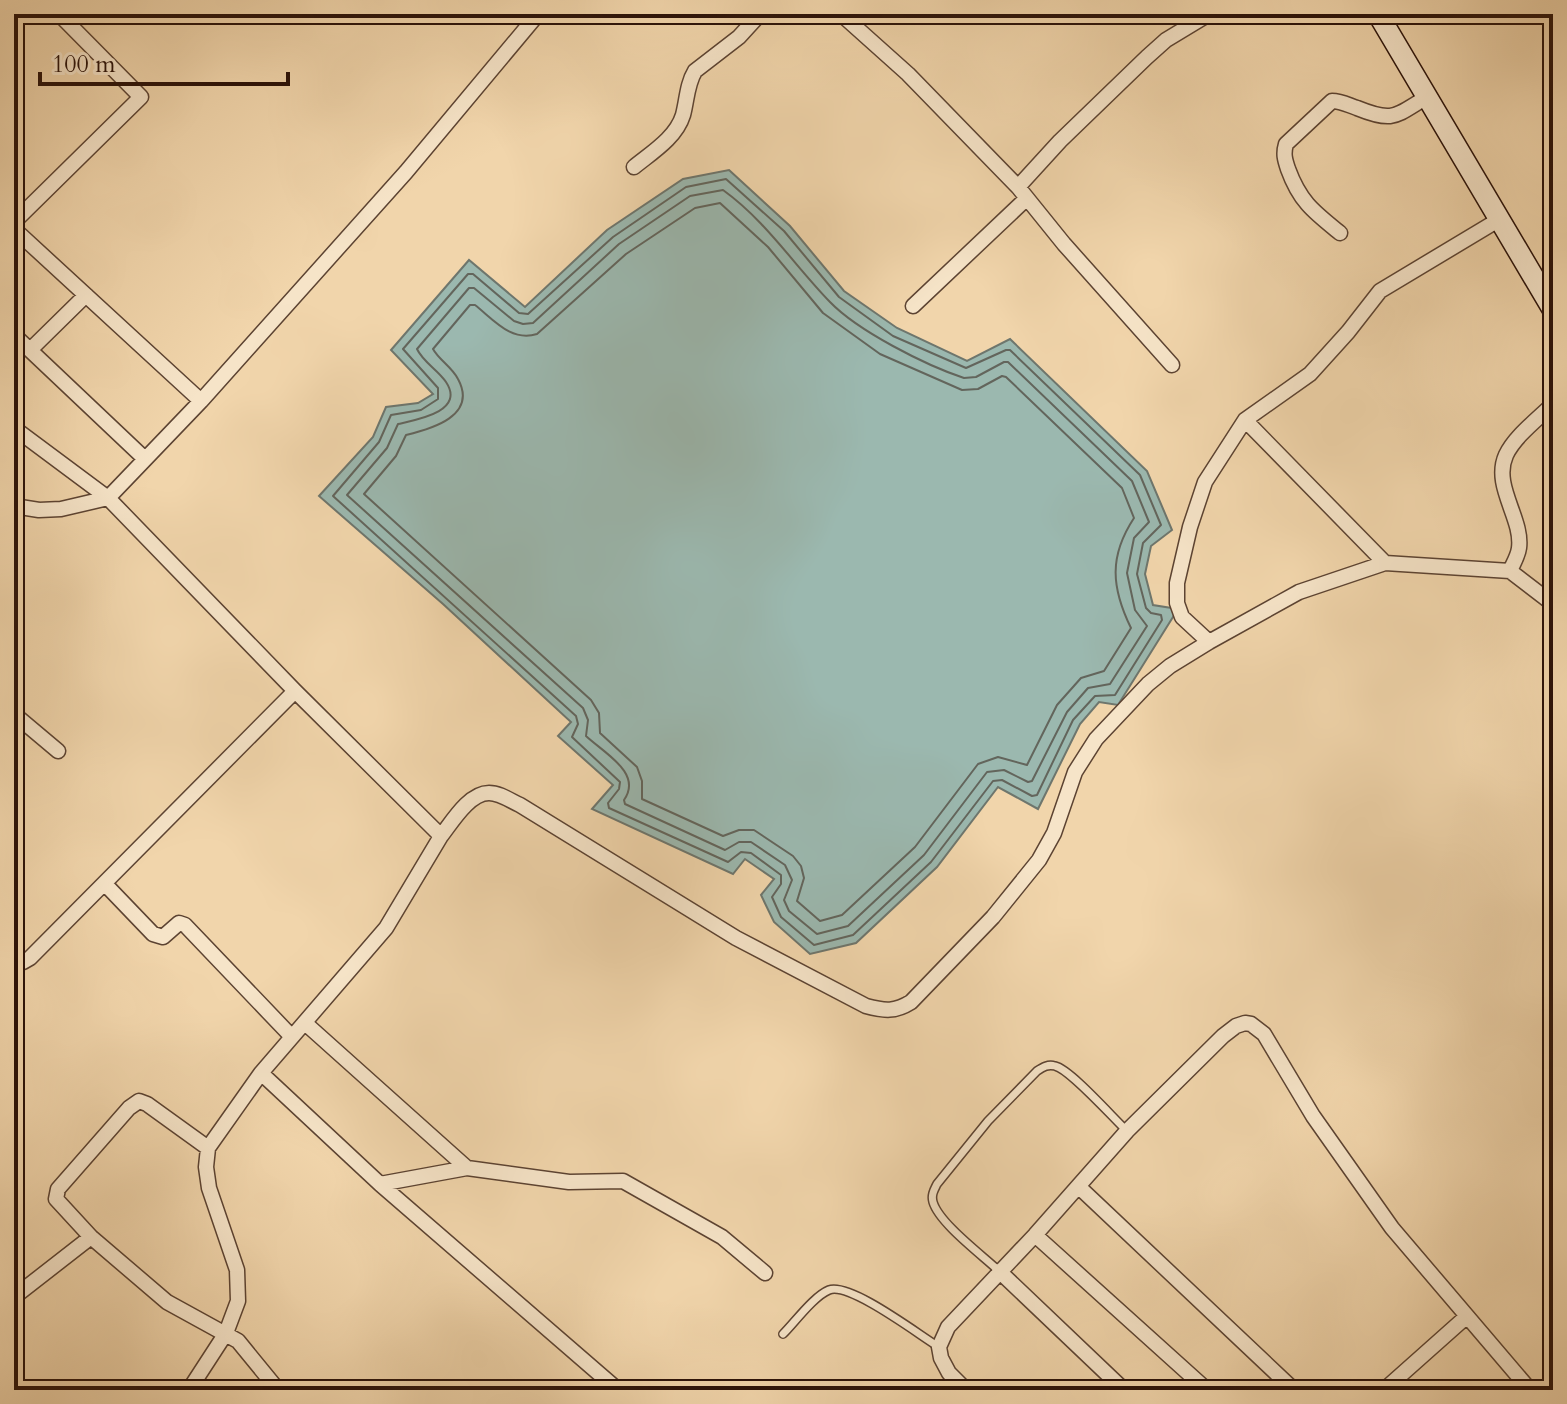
<svg xmlns="http://www.w3.org/2000/svg" width="1567" height="1404" viewBox="0 0 1567 1404" font-family="Cardo,serif">
	<style>
		.water { fill: #9bb8af; stroke: #6e766d; stroke-width: 2 }
		.lines { fill: none; stroke-linecap: round; stroke-linejoin: round }
		.shore { stroke: #63655c; stroke-width: 2 }
		.service-casing { stroke: #5c4332; stroke-width: 10 }
		.minor-casing { stroke: #5c4332; stroke-width: 17 }
		.secondary-casing { stroke: #2b1209; stroke-width: 23 }
		.service { stroke: #f6e4c8; stroke-width: 7 }
		.minor { stroke: #f6e4c8; stroke-width: 14 }
		.secondary { stroke: #f6e4c8; stroke-width: 20 }
	</style>
	<rect width="100%" height="100%" fill="#f1d5ab"/>
	<filter id="stains"><feTurbulence type="fractalNoise" baseFrequency=".0025" numOctaves="4"/><feColorMatrix values="0 0 0 0 .2 0 0 0 0 .09 0 0 0 0 .02 0 0 0 .5 -.17"/></filter>
	<radialGradient id="worn" r=".72"><stop offset=".6" stop-color="#630" stop-opacity="0"/><stop offset="1" stop-color="#630" stop-opacity=".3"/></radialGradient>
	<!-- water -->
	<path class="water" d="M729,170L790,226L844,291L897,328L967,361L1010,339L1147,471L1172,530L1151,546L1145,574L1153,605L1178,609L1118,705L1099,702L1080,724L1038,809L998,787L937,867L856,943L810,954L774,922L761,895L774,879L745,859L733,874L592,809L613,785L558,736L571,722L443,604L319,496L373,437L386,407L418,403L433,394L391,350L469,260L525,307L607,230L683,179Z"/>
	<g class="lines">
		<!-- shore -->
		<path class="shore" d="M726,179L784,231L839,297L893,336L966,368L1006,350H1010L1140,475L1161,525L1143,543L1137,574L1146,608L1151,613L1161,615L1162,620L1115,695L1095,696L1073,720L1037,795L1032,796L1002,780L993,781L931,862L853,935L814,945L781,917L772,897L781,884V875L751,853L741,852L728,862L609,808L608,803L619,789L620,782L572,737L578,724L576,716L333,496L379,442L391,415L421,410L438,399V388L403,349L468,274H473L519,313L528,314L613,237L686,187Z
			M723,190C766,221 794,265 830,302C858,331 925,365 964,378L976,377L1004,362H1008L1132,481L1149,522L1134,538L1127,573L1135,610L1147,626L1110,684L1088,688L1067,712L1032,781L1028,782L1004,770L987,772L924,855L848,926L817,934L789,911L784,900L792,880L785,865L751,842H739L725,850L625,804L624,800C643,773 604,753 586,736L588,720L583,708L347,495L387,448L398,424C415,420 466,412 446,382C438,370 423,362 417,349L469,288H474L514,321L523,324L533,323L619,244L690,196Z
			M720,203L768,247L823,313L880,354L962,390L978,389L1002,376L1006,377L1122,488L1134,518C1109,556 1111,587 1131,628L1104,671L1081,678L1057,705L1027,765L998,757L978,764L915,847L842,915L820,921L797,901L804,878L801,866L793,856L754,830H739L723,836L642,799V781L637,767L600,733L599,713L591,700L364,494L396,456L406,435C431,429 478,416 458,379C452,367 439,360 433,349L470,305H475C494,320 511,342 537,334L626,254L695,208Z"/>
		<!-- service casing -->
		<g class="service-casing">
			<path id="service" d="M999,1271C982,1255 939,1223 933,1202C931,1195 934,1190 937,1184L988,1121L1037,1071C1043,1067 1048,1064 1055,1066C1070,1069 1113,1118 1127,1131
				M783,1334C795,1322 814,1296 829,1290C850,1282 919,1335 939,1347"/>
		</g>
		<!-- minor casing -->
		<g class="minor-casing">
			<path id="minor" d="M841,14L908,74L1018,187L1064,244L1172,365
				M634,167C651,153 676,138 683,115C687,100 687,84 695,71L739,37L760,14
				M1018,187L1060,141L1147,57L1166,40L1209,14
				M14,222L141,97L59,14
				M14,229L201,401
				M1340,233C1314,212 1300,202 1288,169C1285,160 1283,154 1286,144L1332,101C1341,101 1348,105 1357,108C1394,123 1395,116 1427,97
				M913,306L1027,198
				M14,335L145,459
				M30,350L86,295
				M1245,420L1385,563L1510,571L1553,604
				M14,428L108,498L295,691L441,836C452,822 469,793 489,793C500,793 511,801 520,805L736,938L866,1006C885,1011 895,1012 911,1002L993,917L1039,860L1054,833L1075,772L1096,739L1148,684L1170,666L1209,642L1299,592L1385,563
				M14,506L39,510L61,509L108,498L201,401L406,172L538,14
				M1510,571C1513,564 1518,556 1519,548C1523,518 1492,486 1506,455C1515,436 1538,419 1553,404
				M1209,642L1182,617L1177,603V583L1190,527L1205,482L1245,420L1310,374L1348,332L1380,291L1500,219
				M14,714L58,751
				M105,884L153,934L163,937L179,923L185,925L292,1037
				M14,962H23L30,958L295,691
				M305,1023L467,1168L569,1182L623,1181L722,1237L765,1273
				M261,1073L380,1184L467,1168
				M208,1148L147,1104L139,1101L129,1108L58,1189L56,1199L91,1237L167,1302L238,1341L278,1390
				M380,1184L618,1390
				M1079,1187L1294,1390
				M1035,1235L1207,1390
				M999,1271L1124,1390
				M14,1297L91,1237
				M189,1390L226,1333L238,1301L237,1270L209,1188L206,1167L208,1148L261,1073L386,928L441,836
				M966,1390L949,1373L941,1358L939,1347L948,1327L1035,1235L1127,1131L1223,1036L1236,1026L1245,1023L1251,1024L1264,1034L1313,1116L1392,1228L1530,1390
				M1384,1390L1466,1317"/>
		</g>
		<!-- secondary casing -->
		<g class="secondary-casing">
			<path id="secondary" d="M1378,14L1553,310"/>
		</g>
		<!-- service -->
		<use href="#service" class="service"/>
		<!-- minor -->
		<use href="#minor" class="minor"/>
		<!-- secondary -->
		<use href="#secondary" class="secondary"/>
	</g>
	<!-- margin -->
	<rect width="1567" height="1404" fill="none" stroke="#f1d5ab" stroke-width="48"/>
	<rect x="16" y="16" width="1535" height="1372" fill="none" stroke="#2b1209" stroke-width="4"/>
	<rect x="24" y="24" width="1519" height="1356" fill="none" stroke="#2b1209" stroke-width="2"/>
	<!-- scale -->
	<path d="M40 72v12h248v-12" fill="none" stroke="#2b1209" stroke-width="4"/>
	<text x="52" y="72" font-size="24" fill="#2b1209" stroke="#f6e4c8" stroke-width="6" paint-order="stroke">100 m</text>
	<rect width="100%" height="100%" filter="url(#stains)"/>
	<rect width="100%" height="100%" fill="url(#worn)"/>
</svg>
